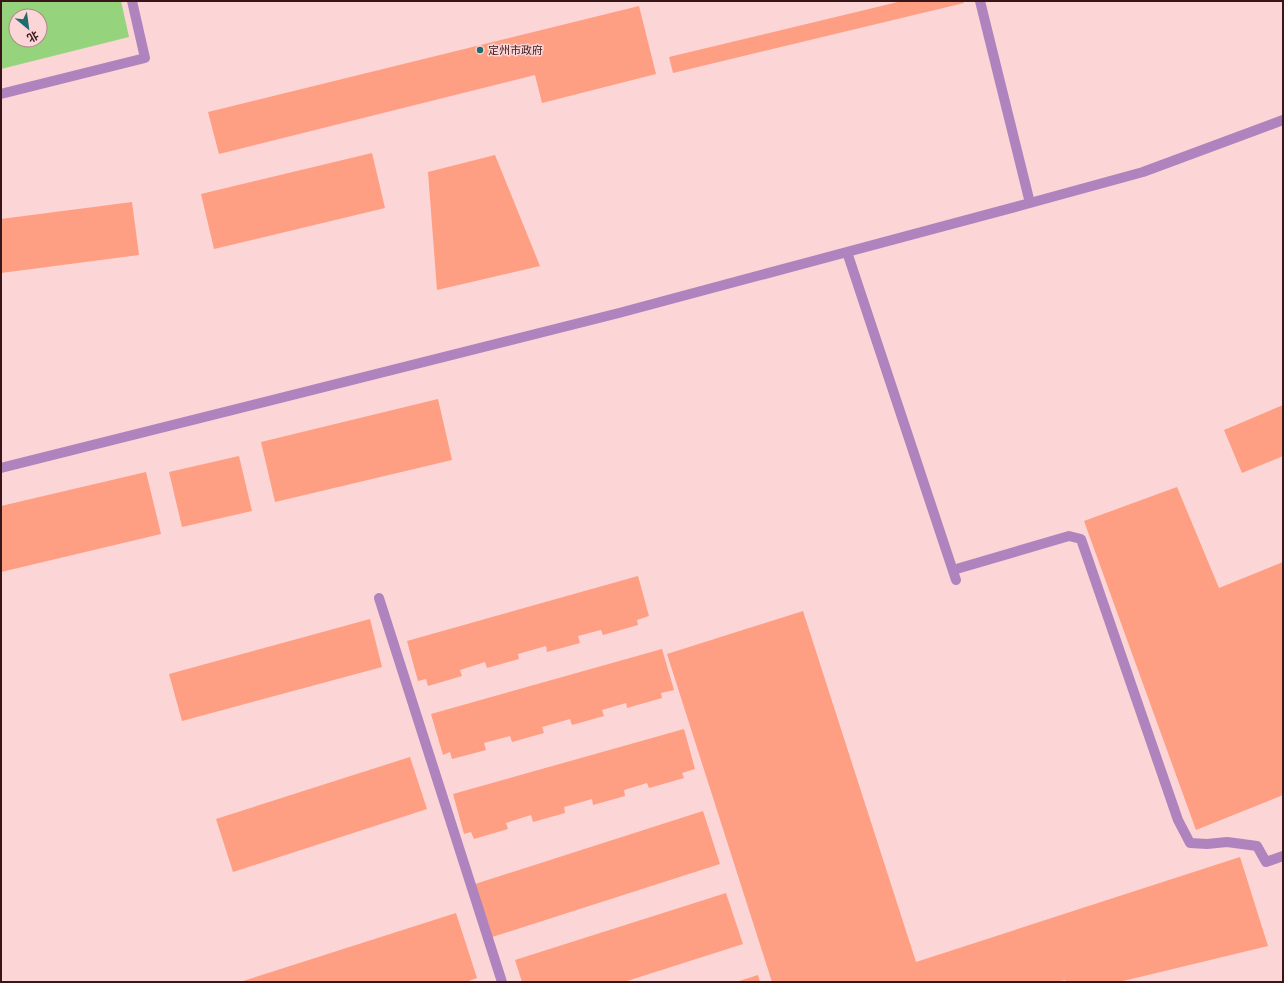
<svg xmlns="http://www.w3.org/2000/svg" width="1284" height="983" viewBox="0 0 1284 983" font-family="'DM Sans','Noto Sans SC',sans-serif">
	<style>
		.green { fill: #96d37d; fill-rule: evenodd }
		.building { fill: #fe9e82 }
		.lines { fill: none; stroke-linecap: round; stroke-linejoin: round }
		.service { stroke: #af84be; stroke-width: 10 }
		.minor { stroke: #af84be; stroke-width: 10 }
		.poi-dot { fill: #1f6b6d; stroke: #fcd5d6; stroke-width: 1.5 }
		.labels { text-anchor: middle; stroke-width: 3; stroke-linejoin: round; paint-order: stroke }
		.poi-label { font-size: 11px; fill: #371518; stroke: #fcd5d6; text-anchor: start }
	</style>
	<rect width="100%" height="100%" fill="#fcd5d6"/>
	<!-- green -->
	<path class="green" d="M1,1H121L129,37L1,69ZM16,16H40V40H16Z"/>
	<!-- building -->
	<path class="building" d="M902,1H963L964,3L673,73L669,57Z
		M639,6L656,74L542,103L535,75L219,154L208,112Z
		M372,153L385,208L214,249L201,194Z
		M495,155L540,266L437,290L428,172Z
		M132,202L139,255L1,273V219Z
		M438,399L452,460L275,502L261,442Z
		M1283,405V456L1242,473L1224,430Z
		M239,456L252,511L182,527L169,472Z
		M146,472L161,534L1,572V506Z
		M1177,487L1219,588L1283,562V795L1196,830L1084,521Z
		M638,576L649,616L637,620L638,625L603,635L601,630L578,636L580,643L547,652L546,646L518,654L519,659L487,668L485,662L460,670L462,676L428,686L426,679L418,681L407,641Z
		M803,611L916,962L1240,857L1268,946L1119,982H1066L1065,980L1057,982H772L667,654Z
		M370,619L382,667L182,721L169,674Z
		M662,649L674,690L661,693L662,698L627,708L626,703L602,710L604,716L572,725L570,719L542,727L544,733L512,742L510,736L484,743L486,750L452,759L450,752L443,755L431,714Z
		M684,729L695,769L682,773L684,778L649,788L647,783L624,790L625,796L593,805L592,799L564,807L565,813L533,822L531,815L506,823L508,829L474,839L471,832L464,834L453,794Z
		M410,757L427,809L233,872L216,819Z
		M703,811L720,864L489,938L472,885Z
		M726,893L743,944L624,982H522L515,960Z
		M456,913L477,978L466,982H240Z
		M758,975L760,982H736Z"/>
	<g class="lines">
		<!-- service -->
		<path class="service" d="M1,94L145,58L132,1
			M953,570L1069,536L1081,539L1178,820L1190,843L1207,844L1227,842L1257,846L1266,862L1283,856"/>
		<!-- minor -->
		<path class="minor" d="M980,1L1030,203
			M847,252L956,580
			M1,468L619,313L1030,203L1143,172L1283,120
			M379,598L502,982"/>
	</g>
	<!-- markers -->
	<circle class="poi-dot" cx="480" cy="50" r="4"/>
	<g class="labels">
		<!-- poi labels -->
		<g class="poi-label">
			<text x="488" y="54">定州市政府</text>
		</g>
	</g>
	<!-- border -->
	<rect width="1284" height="983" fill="none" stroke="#371518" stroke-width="4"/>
	<!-- north arrow -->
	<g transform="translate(28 28) rotate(151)"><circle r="19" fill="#fcd5d6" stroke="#ad888a"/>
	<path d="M0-3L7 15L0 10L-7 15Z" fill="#1f6b6d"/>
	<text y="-6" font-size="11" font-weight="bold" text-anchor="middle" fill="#371518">北</text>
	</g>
</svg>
